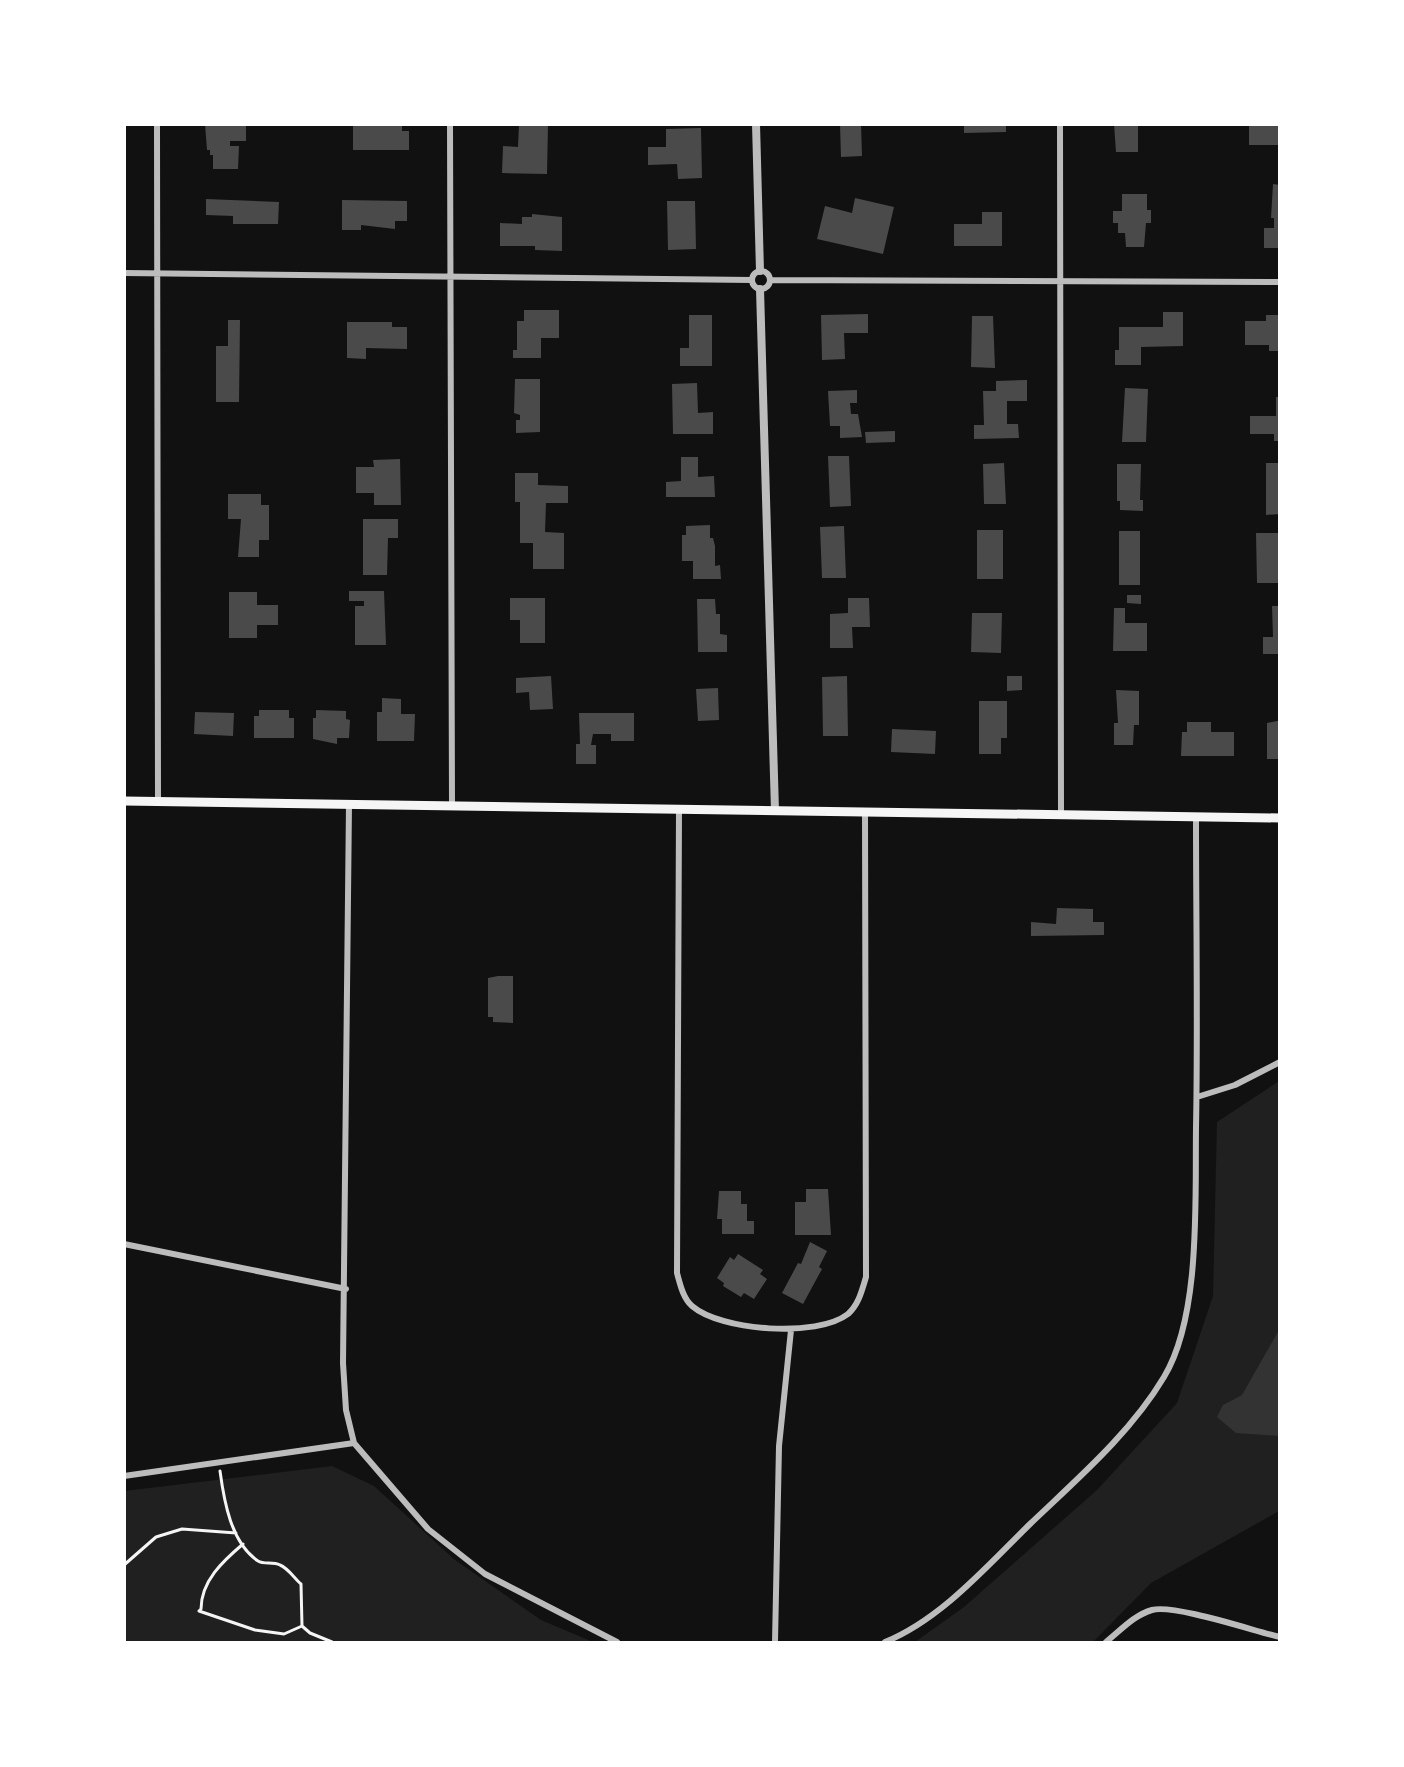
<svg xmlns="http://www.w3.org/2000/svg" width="1404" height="1767" viewBox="0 0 1404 1767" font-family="Karla,sans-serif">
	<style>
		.green { fill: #202020 }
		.water { fill: #333 }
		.building { fill: #4a4a4a }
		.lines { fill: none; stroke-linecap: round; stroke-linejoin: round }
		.path { stroke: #f5f5f5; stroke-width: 3 }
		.minor { stroke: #bcbcbc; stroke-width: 6 }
		.tertiary { stroke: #bcbcbc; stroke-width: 8 }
		.secondary { stroke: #f5f5f5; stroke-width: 9 }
	</style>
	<rect width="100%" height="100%" fill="#111"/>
	<!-- green -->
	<path class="green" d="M1279,1081V1511L1151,1583L1093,1642H915L964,1607L1097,1490L1177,1403L1213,1296L1217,1122Z
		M332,1466L374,1486L455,1560L541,1620L593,1642H125L124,1491Z"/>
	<!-- water -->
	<path class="water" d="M1279,1330V1436L1236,1433L1217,1417L1223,1405L1242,1395Z"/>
	<!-- building -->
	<path class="building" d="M205,124H246V141H230V146H239L238,169H213V155H210V150H207Z
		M353,124H402V131H409V150H353Z
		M519,124H548L547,174L502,173L503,146L518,147Z
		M840,124H861L862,156L841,157Z
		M964,124H1006V132L964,133Z
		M1114,124H1138V152H1116Z
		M1249,124H1280V145H1249Z
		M701,128L702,178L678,179L677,164L648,165V147H666V129Z
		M1273,184L1280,185V248H1264V228H1274V218H1271Z
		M1122,194H1147V210H1151V223H1146L1144,247H1126L1125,233H1118V223H1113V211H1122Z
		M855,198L894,207L883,254L817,239L825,206L852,213Z
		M206,199L279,202L278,224H233V216L206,215Z
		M342,200L407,201V221H395V229L361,225V230H342Z
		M667,201H695L696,249L668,250Z
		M982,212H1002V246H954V224H982Z
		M532,214L562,217V251L535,250V246H500V223L522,224V217H532Z
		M524,310H559V338H541V358H513V350H517V321H524Z
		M1163,312H1183V346L1141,347V365H1115V350H1119V327H1163Z
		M868,314V333H844L845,359L822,360L821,315Z
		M689,315H712V366H680V348H689Z
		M1266,315H1280V351H1269V345H1245V321H1266Z
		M972,316H993L995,368L971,367Z
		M228,320H240L239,402H216V346H228Z
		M347,322H392V327H407V349L366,348V359L347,358Z
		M515,379H540V432L516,433V420H520V415L514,413Z
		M1027,380V401H1007V424H1018L1019,438L974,439V425H984L983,391H996V381Z
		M697,383L698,413L713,412V434H673L672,384Z
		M1125,388L1148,389L1146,442H1122Z
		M857,390V403H850L851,414H858L862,437L840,438V426H830L828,391Z
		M1276,397H1280V441H1274V434H1250V416H1276Z
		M895,431V442L866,443L865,432Z
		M828,456H849L851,506L830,507Z
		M681,457H698V477L714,476L715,497H666V482L681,481Z
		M400,459L401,505H374V493H356V467H374L373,460Z
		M1004,463L1006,504H984L983,464Z
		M1266,463H1280V514L1266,515Z
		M1117,464H1141L1140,500H1143V511L1120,510V501H1117Z
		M515,473H538V485L568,486V503H546L545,532L564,533V569H533V543H520V502H515Z
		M228,494H261V505H269V540H259V557H238L241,519H228Z
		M363,519H398V538H388L387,575H363Z
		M710,525V538H713L715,546V566L720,565L721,579H693V561H682V535H686V526Z
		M844,526L846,578H822L820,527Z
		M977,530H1003V579H977Z
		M1119,531H1140V585H1119Z
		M1256,533H1280V583H1257Z
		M349,591H384L386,645H355V606H364V601H349Z
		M229,592H257V605H278V625H257V638H229Z
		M1127,595H1141V604L1127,603Z
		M510,598H545V643H520V620H510Z
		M848,598H869L870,627H852L853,648H830V614L848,613Z
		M697,599H715L716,614H720V634L727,635V652H698Z
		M1272,606H1280V654H1263V637H1273Z
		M1114,608H1125V623H1147V651H1113Z
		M972,613H1002L1001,653L971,652Z
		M551,676L553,709L530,710L529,692L516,693V678Z
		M847,676L848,736H823L822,677Z
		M1007,676H1022V690L1007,691Z
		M718,688L719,720L698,721L696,689Z
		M1116,690L1139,691V725H1134L1133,745H1114V723H1118Z
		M382,698L401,699V714H415L414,741H377V712H382Z
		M979,701H1007V738H1001V754H979Z
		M259,710H289V718H294V738H254V716H259Z
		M316,710L346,711V719L350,720L349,738H337V744L313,739V718H316Z
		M195,712L234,713L233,736L194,734Z
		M579,713H634V741H611V734H593L591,745H596V764H576V744H580Z
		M1277,721H1280V759H1267V723Z
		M1187,722H1211V732H1234V756H1181L1182,732H1187Z
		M892,729L936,731L935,754L891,752Z
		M1057,908L1093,909V922H1104V935L1031,936V922L1056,924Z
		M498,976H513V1023L493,1022V1017H488V978Z
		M806,1189H828L831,1235H795V1202H806Z
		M719,1191H741V1204H747V1221H754V1234H722V1219H717Z
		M810,1242L827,1251L819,1267L822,1269L803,1304L782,1293L798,1263L801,1264Z
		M738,1254L763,1270L760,1274L767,1279L754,1299L744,1293L741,1297L723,1286L724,1283L717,1278L730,1257L734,1260Z"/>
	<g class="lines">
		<!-- path -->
		<path class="path" d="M220,1471C224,1501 231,1543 258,1561C264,1565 273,1561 280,1565C288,1568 295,1579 301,1584L302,1626L310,1633L332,1642
			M243,1544C223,1561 201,1581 201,1609L199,1611L255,1630L284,1634L302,1626
			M124,1565L156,1537L182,1529L236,1533"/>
		<!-- minor -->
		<path class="minor" d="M157,124L158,802
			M450,124L452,805
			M1060,124L1061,815
			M752 280a9 9 0 1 1 18 0a9 9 0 1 1-18 0Z
			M124,273L752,280
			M770,280L1280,282
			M349,804L343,1363L346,1410L354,1443L428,1529L485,1574L617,1642
			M679,809L677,1273C680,1284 683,1298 692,1306C721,1331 817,1338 848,1314C859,1304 862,1290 866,1277L865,813
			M1197,1097L1235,1085L1280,1062
			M124,1244L346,1289
			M124,1476L354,1443
			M775,1642L779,1446L791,1330
			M885,1642C941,1619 986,1567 1029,1525C1076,1480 1130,1434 1164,1377C1201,1316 1195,1199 1196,1128C1198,1025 1196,921 1196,818
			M1106,1642C1120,1631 1134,1615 1152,1610C1174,1604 1254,1631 1280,1637"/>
		<!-- tertiary -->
		<path class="tertiary" d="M756,124L760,271
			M760,289L775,811"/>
		<!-- secondary -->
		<path class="secondary" d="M124,801L1280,818"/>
	</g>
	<!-- border -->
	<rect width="1404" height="1767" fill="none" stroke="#ffffff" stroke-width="252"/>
</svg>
